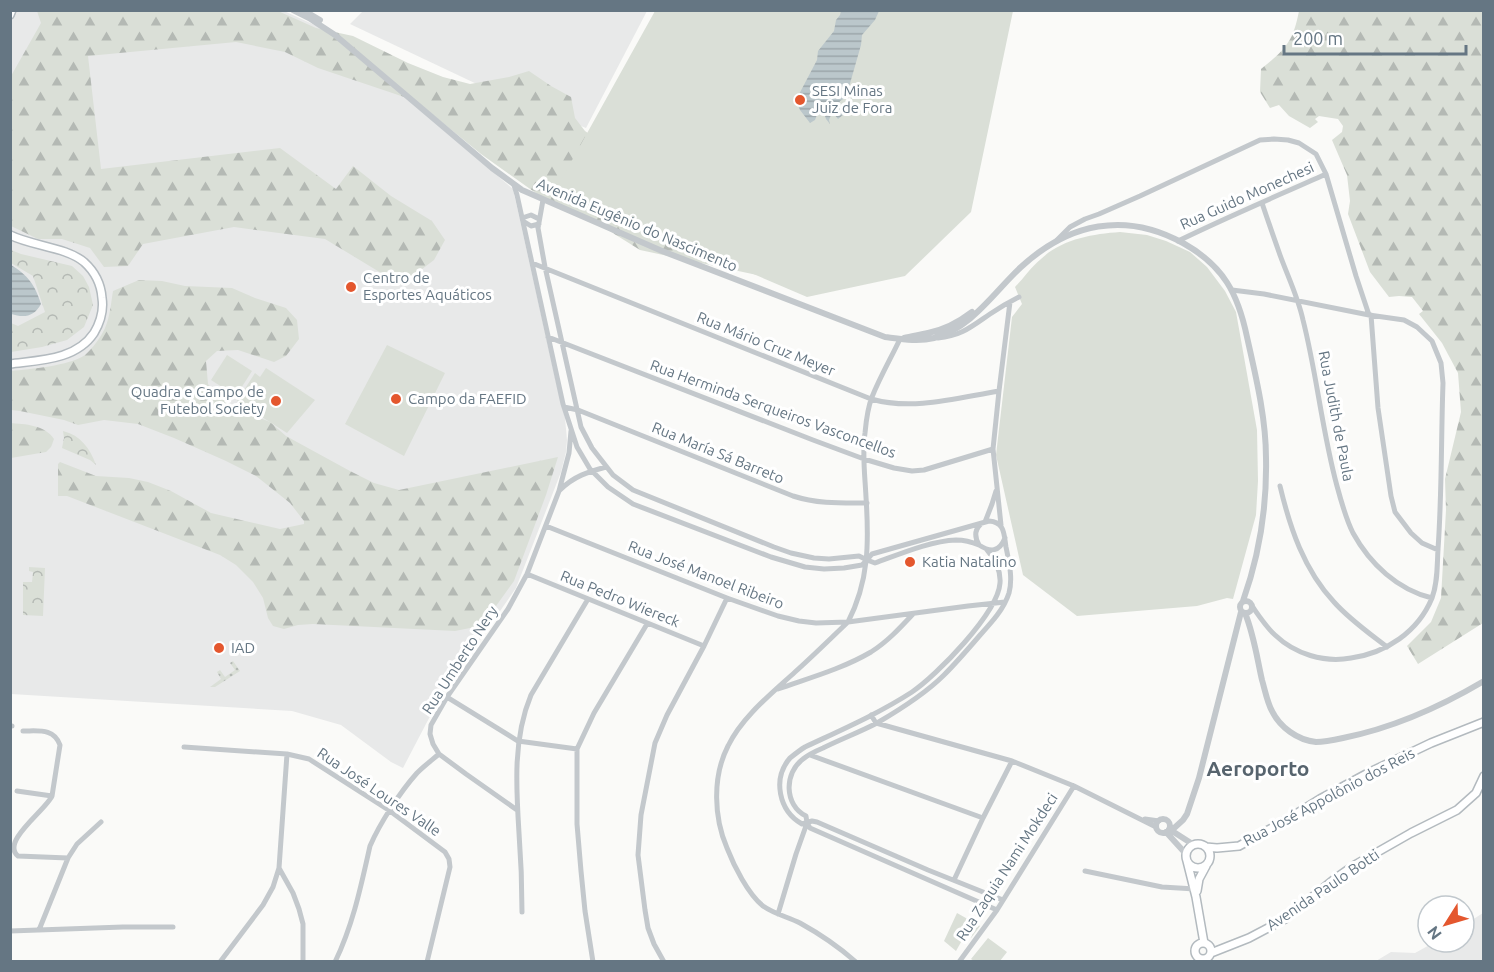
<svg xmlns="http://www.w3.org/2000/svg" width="1494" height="972" viewBox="0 0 1494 972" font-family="Ubuntu,sans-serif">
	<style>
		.built { fill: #e8e9e9 }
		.forest { fill: url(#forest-firs) }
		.park { fill: url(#park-crowns) }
		.garden { fill: url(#garden-dots) }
		.pitch { fill: #dadfd7 }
		.water { fill: url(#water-rules) }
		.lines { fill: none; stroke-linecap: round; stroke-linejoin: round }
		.secondary-casing { stroke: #b3babf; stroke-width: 10 }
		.minor { stroke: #c3c8cc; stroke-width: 5 }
		.tertiary { stroke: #c3c8cc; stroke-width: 6 }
		.secondary { stroke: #fff; stroke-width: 7 }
		.poi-dot { fill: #e4572e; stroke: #fff; stroke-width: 2 }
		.labels { text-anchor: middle; stroke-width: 6; stroke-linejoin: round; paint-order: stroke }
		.poi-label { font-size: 15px; fill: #657683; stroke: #fff; text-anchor: start }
		.street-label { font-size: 15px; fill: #657683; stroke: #fff }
		.district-label { font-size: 21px; font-weight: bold; fill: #57646e; stroke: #fff }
	</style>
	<defs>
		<pattern id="forest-firs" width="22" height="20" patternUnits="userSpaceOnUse" patternTransform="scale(1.5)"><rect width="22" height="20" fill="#dadfd7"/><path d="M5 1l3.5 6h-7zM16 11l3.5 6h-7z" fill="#b4b9b4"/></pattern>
		<pattern id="park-crowns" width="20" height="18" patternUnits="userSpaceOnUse" patternTransform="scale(1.5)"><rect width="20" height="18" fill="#dadfd7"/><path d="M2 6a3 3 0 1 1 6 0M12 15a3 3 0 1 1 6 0" fill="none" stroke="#b4b9b4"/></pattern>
		<pattern id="garden-dots" width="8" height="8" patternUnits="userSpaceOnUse" patternTransform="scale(1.5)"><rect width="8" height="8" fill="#dadfd7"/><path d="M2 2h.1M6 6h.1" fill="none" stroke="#b4b9b4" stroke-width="1.8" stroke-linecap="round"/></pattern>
		<pattern id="water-rules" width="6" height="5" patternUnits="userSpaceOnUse" patternTransform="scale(1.5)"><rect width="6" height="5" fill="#bbc7cb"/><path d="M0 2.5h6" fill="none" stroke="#9ca6aa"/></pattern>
	</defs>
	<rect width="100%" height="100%" fill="#fafaf8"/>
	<!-- built -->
	<path class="built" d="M364,10L647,11L586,128L481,86L350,24Z
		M11,11H284L317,26L333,35L513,189L556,382L565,418L567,440L566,452L561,472L516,588L443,693L427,722L403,768L391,762L341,725L292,711L11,694Z
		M1483,913V961H1376L1391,952L1415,953L1435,942H1464V925Z"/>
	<!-- forest -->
	<path class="forest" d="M37,11H278L316,28L353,36L408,63L443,77L470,84L509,77L529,71L551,86L571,97L575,118L585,131L808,286L640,250L592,220L540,196L481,154L416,101L318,68L285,52L236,42L88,56L101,169L280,148L336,189L353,166L391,196L432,221L445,240L434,260L413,276L391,279L325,239L234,227L143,244L128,266L104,267L90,248L62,239H38L11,226V76L41,23Z
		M1299,11H1483V623L1418,664L1407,646L1431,622L1441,598L1446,510L1445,479L1461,412L1458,373L1442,343L1419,314L1423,311L1412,297L1399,296L1389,297L1370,272L1348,214L1350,201L1347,175L1332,140L1342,132L1343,126L1338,119L1319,116L1315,119L1318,122L1310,128L1289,116L1279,105L1270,108L1260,92L1261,69C1285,50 1293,42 1299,11Z
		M139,280L162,281L185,286L232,288L255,298L286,308L297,320L299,339L286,356L274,362L238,350L217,351L206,361L208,384L220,398L245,412L270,422L286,436L350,471L374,483L399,490L558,457L546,495L514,581L486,620L475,627L455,631L313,624L298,625L284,629L273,626L268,618L263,598L253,582L236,565L220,555L67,496H58V464L60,462L96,476L129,478L148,482L171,491L211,513L280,529L304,524V521L290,503L256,476L226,461L174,438L138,424L104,420L78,425L64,420L20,411L11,410V371C30,369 69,366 85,355C92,349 101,337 105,328C110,317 111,303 113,291Z
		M10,423C25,424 45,425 54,439L51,447L46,452L11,458Z"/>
	<!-- park -->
	<path class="park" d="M11,250L21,254L72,266L83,276L89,287L93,305L84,327L67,340L42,347L11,352V323L18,326L45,312L33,276L11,263Z
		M63,431C80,435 90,448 96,465L90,460L62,448L64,438Z
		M29,567L45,568L43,616L23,615V582H32L33,572L29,571Z"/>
	<!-- garden -->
	<path class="garden" d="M233,661L240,671L215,687H210L221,679L217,672L220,670L225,677L235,670L230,663Z"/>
	<!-- pitch -->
	<path class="pitch" d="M655,11H1013L971,212L905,276L807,297L556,189Z
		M1120,232L1147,235L1166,241L1190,252L1207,267L1225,291L1236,312L1257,430L1258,481L1256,515L1233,599L1227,598L1197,606L1077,616L1023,575L996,455L1012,317L1022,304L1015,287C1024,278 1031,267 1041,259C1062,239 1092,234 1120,232Z
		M387,345L445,373L404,456L345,424Z
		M227,355L252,371L236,396L211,380Z
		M266,368L315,400L287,433L237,401L255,373L260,377Z
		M957,913L980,926L971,938L965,935L956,951L944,941Z
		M988,938L1007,952L1000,961H974L971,959Z"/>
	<!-- water -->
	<path class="water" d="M841,11H879L875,20L862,35L861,45L849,87L845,89L843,92L849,98H845L840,101L838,107L844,114L838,119L834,114L831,115L829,120L830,124L826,119L825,116L829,113L828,108L822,107L818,112L815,120L810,123L800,110L796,100L817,60L818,51L834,31L836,20L840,15Z
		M11,265C28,275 35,285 41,304C34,317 24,318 11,314Z"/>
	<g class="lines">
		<!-- secondary casing -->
		<g class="secondary-casing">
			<path id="secondary" d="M10,15L12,10
				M10,235C32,246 66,247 84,262C94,271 101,284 102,298C104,311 101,321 94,333C76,360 40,360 10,364
				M1186 856a12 12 0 1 1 24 0a12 12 0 1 1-24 0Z
				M1206,847L1217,848L1239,846L1283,822L1320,799L1370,772L1431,743L1484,722
				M1187,861L1196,897L1204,943
				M1197,891L1199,879L1206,866
				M1195 951a8 8 0 1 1 16 0a8 8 0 1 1-16 0Z
				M1211,953L1249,938L1285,919L1336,878L1353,866L1411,833L1457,810L1476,793L1484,776"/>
		</g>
		<!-- minor -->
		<path class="minor" d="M514,185L517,195L563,404L577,447L590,469L608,487L633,504L771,557L805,567L824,569L844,568L862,565L867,560L875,563C900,554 930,541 956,540C964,540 972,542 979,545C990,552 999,553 1005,538
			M543,200L538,228L545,267L581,427L592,448L613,475L633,490L774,547L791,553L814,558L829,559L859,556L867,560L872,554L989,521C1005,522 1004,535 1006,547C1009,562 1013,578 1009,593C1004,609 992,622 981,634C969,648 957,662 944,675C925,694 901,709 877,723C860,732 841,739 823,748C816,751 809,754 803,759C784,773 784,805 806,816L807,823L810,828L997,910
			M1262,203C1268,221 1274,238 1280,255C1288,277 1298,297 1303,320C1317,375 1322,431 1337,486C1341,501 1346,519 1353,533C1370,564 1398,590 1432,598
			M522,218L531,215L539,219
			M523,221L531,226L539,224
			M1057,240L1070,227L1085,219L1099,214L1140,196L1260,140L1274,139L1288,140L1299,143L1316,154L1326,174L1356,276L1369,315L1404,320L1417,327L1432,341L1441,363L1443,383C1441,438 1442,494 1438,549C1437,565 1438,582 1432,598C1418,632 1386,653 1351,658C1324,663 1295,654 1275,635C1266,627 1259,616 1252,606
			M1178,241C1227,217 1277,196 1326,174
			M532,263L871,399C913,411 957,398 999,391
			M1232,290L1264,294L1369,315
			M1371,315L1378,408L1391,496L1395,512L1411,533L1422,543L1438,550
			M548,337L813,440L864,459L894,468L912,471L924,470L993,449
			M938,338C961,336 971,327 990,314C999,308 1009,302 1019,297
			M564,407L578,410L793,496C818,504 841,503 867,503
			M1280,486C1290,528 1304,570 1334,602C1349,619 1369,633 1387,647
			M560,490C574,476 588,472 606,467
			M985,522L992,504L996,491
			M1001,525L993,449L999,391L1010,302
			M546,526L727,598L778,616L799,621L816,623L848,622L968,606L1005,602
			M979,545C975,538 974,531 980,525
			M987,550C995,560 1001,570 1000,583C998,613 936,676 912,692C878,714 841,730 805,747C800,750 795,754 790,758C772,779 779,811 802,824L812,821L817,822L928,870L1003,900
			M527,574L704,646
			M778,689C809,678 842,669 871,652C887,642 900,628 913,614
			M447,697L518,741L577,749
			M871,715L876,723L1012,761L1074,786L1156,827
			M10,726H12
			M23,731C39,731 54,728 60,745L52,796C46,810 0,842 18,856L68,858
			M184,747L287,754L309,759L390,811L445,852L449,859L450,867L427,962
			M287,754L279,868L293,893L299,909L303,924V962
			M810,755L983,818
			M17,791L52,796
			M517,810L466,774L439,754L433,744L430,734L431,725L447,697L508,609L527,574L559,491L569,453L571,431
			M1145,819L1159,821
			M1085,871L1162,887L1195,889
			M954,880L983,818L1012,761
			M522,912C522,885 521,859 519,833C516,786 513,738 531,695L588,599
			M778,914L796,854L807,823
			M39,930L68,858L77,844L101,822
			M10,931L123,927H173
			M220,962L263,905L273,887L279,868
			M335,962C353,925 361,886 370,846C380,823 400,792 417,773C424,766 432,760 439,754
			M593,962L585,911L581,871L577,824V749L594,713L647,624
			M664,962L654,944L648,928L645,910L638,855L641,815L655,743L667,715L704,646L727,598
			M856,962C839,947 820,934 800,923C788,917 774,914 763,906C748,894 734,866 727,848C714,818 712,777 728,746C742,717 771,694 795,672C813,656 830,639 848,622C869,581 869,543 866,497C865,476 862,454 865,433C866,422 868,407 872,397C880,377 891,358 900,339
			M959,962L997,910L1074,786"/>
		<!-- tertiary -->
		<path class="tertiary" d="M293,10L309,18L335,35L492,168L522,190L662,251L885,337C901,339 918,342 934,338C972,328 994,292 1021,267C1069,223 1125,211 1183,243C1224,266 1238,294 1247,337C1256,377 1266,418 1266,458C1267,506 1259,556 1243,601
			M303,10L320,20
			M904,338C912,336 920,335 928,333C944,330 959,322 972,312
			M1240 607a6 6 0 1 1 12 0a6 6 0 1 1-12 0Z
			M1245,613C1254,635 1257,658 1262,680C1265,690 1267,702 1272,711C1280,727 1297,740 1316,742C1324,742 1334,740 1343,738C1393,728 1440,707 1484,681
			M1156 826a7 7 0 1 1 14 0a7 7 0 1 1-14 0Z
			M1169,829L1194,845
			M1172,830L1183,820L1187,814L1199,778L1241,612
			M1166,832L1186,854"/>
		<!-- secondary -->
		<use href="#secondary" class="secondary"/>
	</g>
	<!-- markers -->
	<g class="poi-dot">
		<circle cx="800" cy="100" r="6"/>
		<circle cx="351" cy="287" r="6"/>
		<circle cx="396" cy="399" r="6"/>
		<circle cx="276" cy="401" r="6"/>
		<circle cx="910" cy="562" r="6"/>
		<circle cx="219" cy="648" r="6"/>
	</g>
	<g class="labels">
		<!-- poi labels -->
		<g class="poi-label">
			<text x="812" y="96">SESI Minas<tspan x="812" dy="17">Juiz de Fora</tspan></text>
			<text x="363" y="283">Centro de<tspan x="363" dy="17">Esportes Aquáticos</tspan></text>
			<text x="264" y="397" text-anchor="end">Quadra e Campo de<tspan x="264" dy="17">Futebol Society</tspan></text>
			<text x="408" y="404">Campo da FAEFID</text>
			<text x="922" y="567">Katia Natalino</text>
			<text x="231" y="653">IAD</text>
		</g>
		<!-- street labels -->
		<g class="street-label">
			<text transform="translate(1247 196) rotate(-24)" y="5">Rua Guido Monechesi</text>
			<text transform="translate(637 225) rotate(23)" y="5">Avenida Eugênio do Nascimento</text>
			<text transform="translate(766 344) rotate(22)" y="5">Rua Mário Cruz Meyer</text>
			<text transform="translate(773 409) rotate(20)" y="5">Rua Herminda Serqueiros Vasconcellos</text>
			<text transform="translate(1336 416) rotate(79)" y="5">Rua Judith de Paula</text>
			<text transform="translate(718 453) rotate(22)" y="5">Rua María Sá Barreto</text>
			<text transform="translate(706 575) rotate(21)" y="5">Rua José Manoel Ribeiro</text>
			<text transform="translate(620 599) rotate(22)" y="5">Rua Pedro Wiereck</text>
			<text transform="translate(460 660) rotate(-57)" y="5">Rua Umberto Nery</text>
			<text transform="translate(379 792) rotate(34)" y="5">Rua José Loures Valle</text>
			<text transform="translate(1329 797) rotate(-28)" y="5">Rua José Appolônio dos Reis</text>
			<text transform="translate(1007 867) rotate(-57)" y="5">Rua Zaquia Nami Mokdeci</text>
			<text transform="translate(1323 890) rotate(-34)" y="5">Avenida Paulo Botti</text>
		</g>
		<!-- district labels -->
		<g class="district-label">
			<text x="1258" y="776">Aeroporto</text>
		</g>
	</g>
	<!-- border -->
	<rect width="1494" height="972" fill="none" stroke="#657683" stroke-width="24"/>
	<!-- north arrow -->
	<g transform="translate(1446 924) rotate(233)"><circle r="28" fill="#ffffff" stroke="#c1c8cd" stroke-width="1.5"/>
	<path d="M0-4.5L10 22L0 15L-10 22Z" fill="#e4572e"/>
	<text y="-9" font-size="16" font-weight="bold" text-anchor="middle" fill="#657683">N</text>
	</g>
	<!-- scale -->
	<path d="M1284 45v9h182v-9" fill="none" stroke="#657683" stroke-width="3"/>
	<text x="1293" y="45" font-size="18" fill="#657683" stroke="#ffffff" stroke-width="4.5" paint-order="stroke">200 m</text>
</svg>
